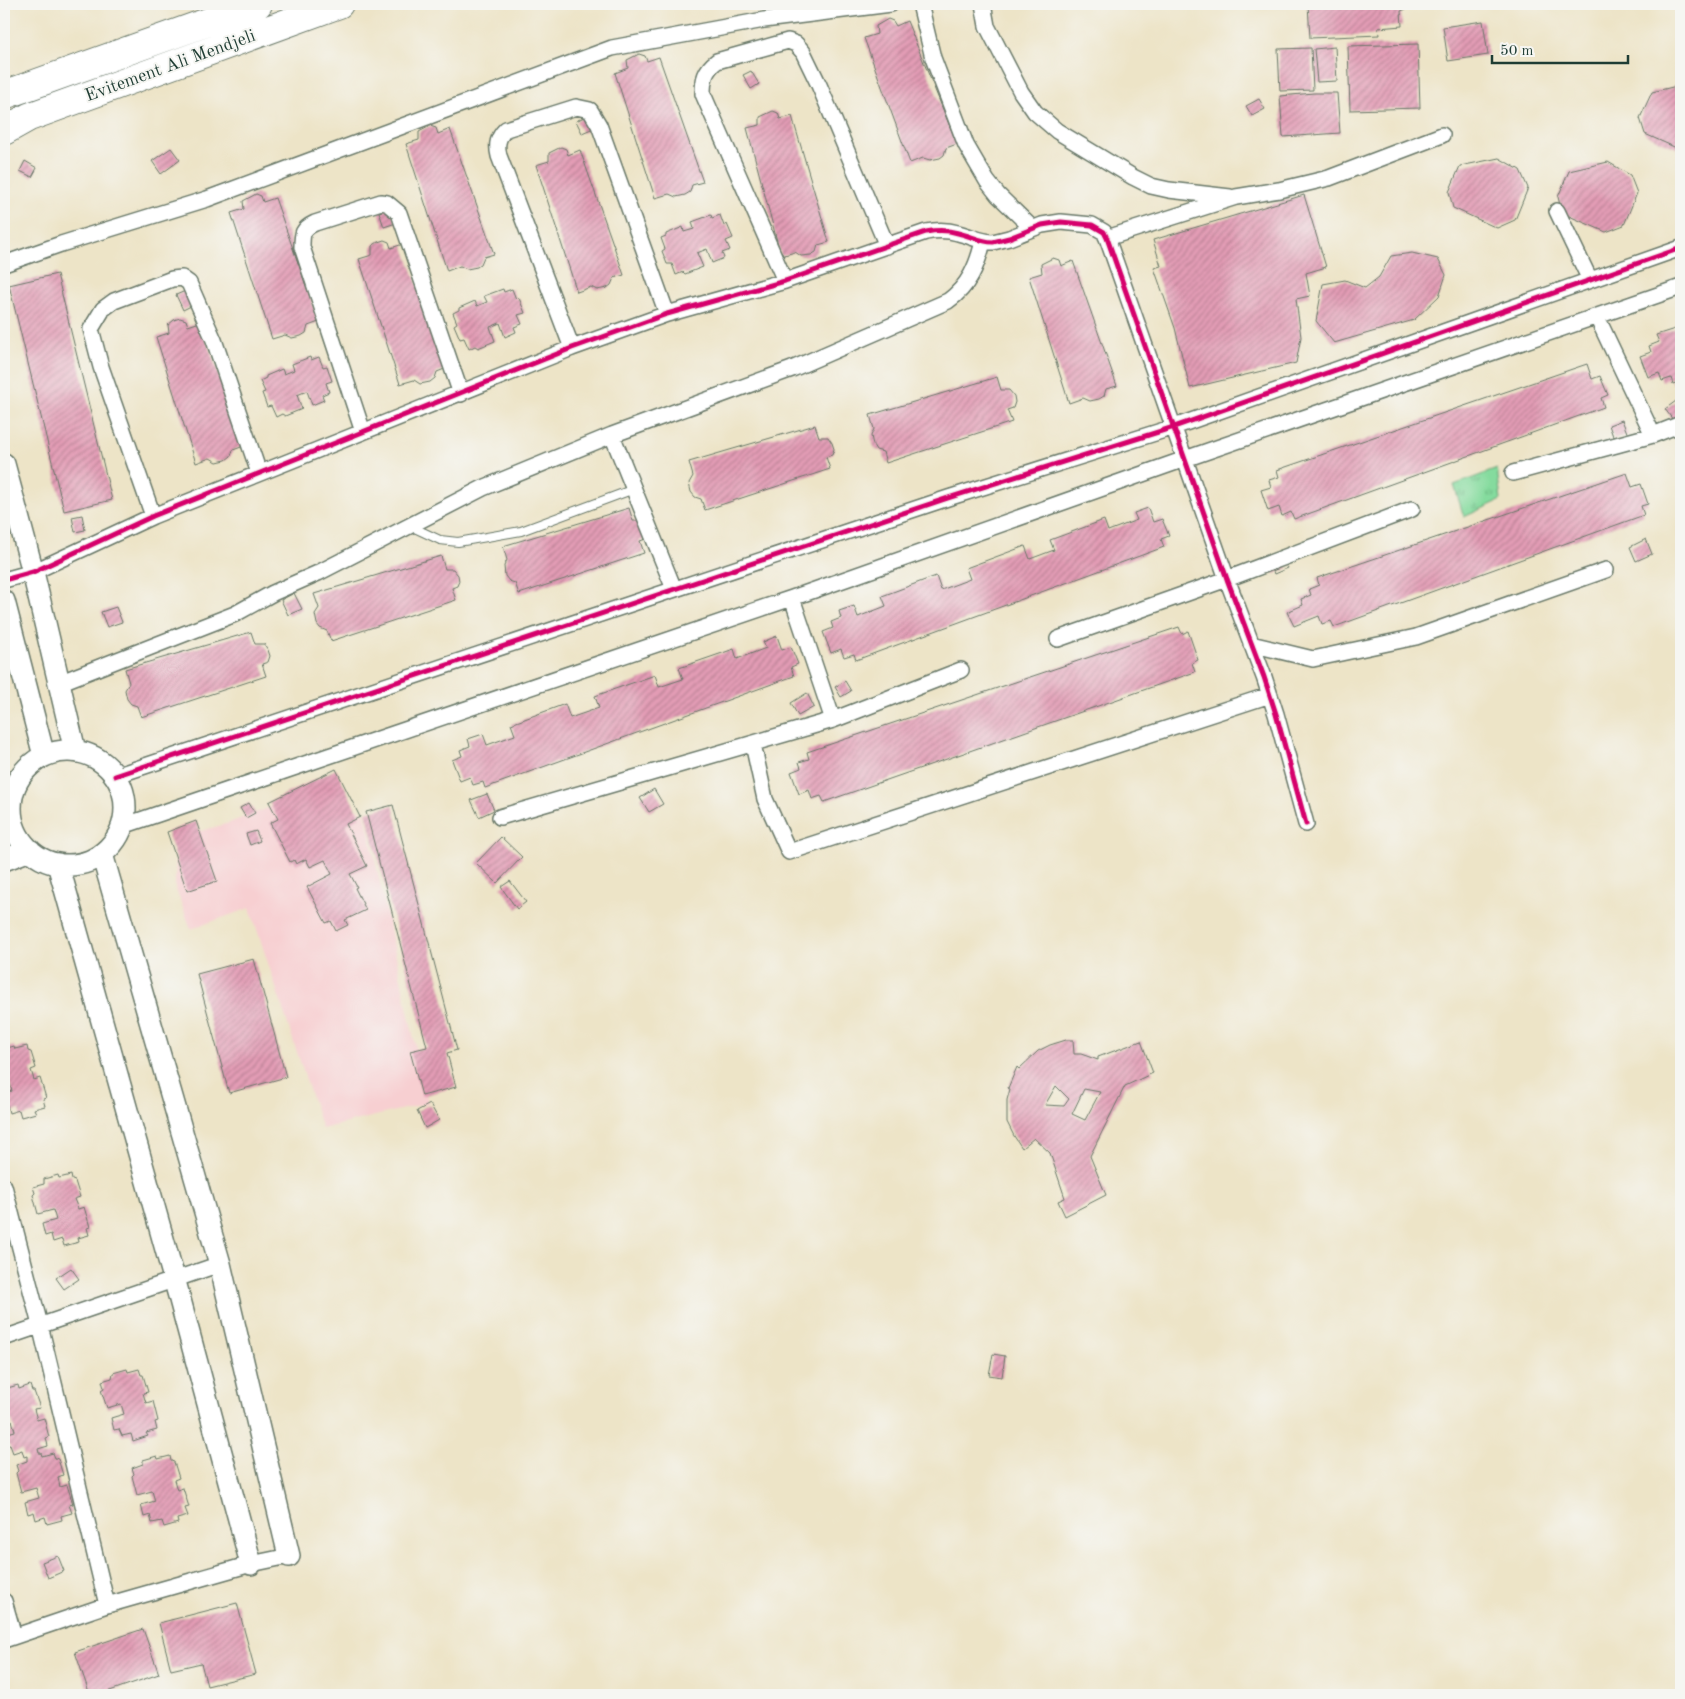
<svg xmlns="http://www.w3.org/2000/svg" width="1685" height="1699" viewBox="0 0 1685 1699" font-family="'Old Standard TT',serif">
	<style>
		.built { fill: #f7cfd1 }
		.grass { fill: url(#grass-tufts); stroke: #528c69 }
		.building { fill: url(#building-hatch); fill-rule: evenodd }
		.lines { fill: none; stroke-linecap: round; stroke-linejoin: round }
		.lane-casing { stroke: #677767; stroke-width: 10 }
		.street-casing { stroke: #677767; stroke-width: 18 }
		.secondary-casing { stroke: #677767; stroke-width: 24 }
		.highway-casing { stroke: #677767; stroke-width: 30 }
		.lane { stroke: #fff; stroke-width: 8 }
		.street { stroke: #fff; stroke-width: 15 }
		.secondary { stroke: #fff; stroke-width: 21 }
		.highway { stroke: #fff; stroke-width: 28 }
		.cycleway-casing { stroke: #f6f6f2; stroke-width: 8 }
		.cycleway { stroke: #d6006c; stroke-width: 5 }
		.labels { text-anchor: middle; stroke-width: 4; stroke-linejoin: round; paint-order: stroke }
		.street-label { font-size: 18px; fill: #1f3d34; stroke: #f6f6f2 }
	</style>
	<defs>
		<pattern id="grass-tufts" width="24" height="20" patternUnits="userSpaceOnUse" patternTransform="scale(1.25)"><rect width="24" height="20" fill="#85db9e"/><path d="M3 7l-1-3M5 7V3M7 7l1-3M15 17l-1-3M17 17v-4M19 17l1-3" fill="none" stroke="#6cb382"/></pattern>
		<pattern id="building-hatch" width="6" height="6" patternUnits="userSpaceOnUse" patternTransform="scale(1.25)"><rect width="6" height="6" fill="#e39cb5"/><path d="M-1 1l2-2M0 6l6-6M5 7l2-2" fill="none" stroke="#b78094"/></pattern>
	</defs>
	<rect width="100%" height="100%" fill="#f6f6f2"/>
	<filter id="ink" filterUnits="userSpaceOnUse"><feTurbulence type="fractalNoise" baseFrequency=".02" numOctaves="2"/><feDisplacementMap in="SourceGraphic" scale="10" xChannelSelector="R" yChannelSelector="G"/><feConvolveMatrix kernelMatrix="1 2 1 2 8 2 1 2 1" color-interpolation-filters="sRGB"/></filter>
	<filter id="wash" filterUnits="userSpaceOnUse"><feTurbulence type="fractalNoise" baseFrequency=".0096" numOctaves="4" result="noise"/><feDisplacementMap in="SourceGraphic" scale="20" xChannelSelector="R" yChannelSelector="G"/><feGaussianBlur stdDeviation="1.12" result="paint"/><feColorMatrix in="noise" values="0 0 0 0 0 0 0 0 0 0 0 0 0 0 0 0 0 1.4 0 .05"/><feComposite in="paint" operator="in"/></filter>
	<g filter="url(#wash)">
		<rect width="100%" height="100%" fill="#ede4c7"/>
		<!-- built -->
		<path class="built" d="M323,787L365,814L428,1103L322,1129L250,908L191,929L175,887L176,838L229,823Z"/>
		<!-- grass -->
		<path class="grass" d="M1497,469L1501,500L1464,517L1454,485Z"/>
		<g id="blocks">
			<!-- building -->
			<path class="building" d="M1308,4H1419L1401,11L1402,26L1378,28L1379,35L1310,38Z
				M888,19L893,21L896,26L907,21L957,144L946,148L944,155L940,158L930,160L923,158L910,163L864,38L877,34L876,26Z
				M1483,21L1488,55L1448,61L1443,27Z
				M1418,44L1420,108L1350,110L1348,46Z
				M1335,47L1337,81L1317,82L1314,49Z
				M1311,48L1313,90L1280,91L1278,49Z
				M639,54L645,56L647,61L659,57L703,182L692,185L690,192L685,195L676,197L669,194L655,198L615,73L628,68L627,60Z
				M751,71L759,84L751,89L743,75Z
				M1681,85V150L1645,134L1640,118L1652,92Z
				M1314,93H1337L1340,133L1283,137L1280,96Z
				M1259,99L1265,109L1252,116L1246,106Z
				M773,111L778,113L780,119L792,116L829,242L818,245L816,252L811,255L801,256L795,252L781,256L747,128L760,125V117Z
				M590,114L596,127L582,133L576,121Z
				M430,126L436,128L438,134L450,129L494,254L484,257L481,264L477,267L467,269L460,266L447,271L406,144L419,140V132Z
				M561,147L566,149L568,155L580,150L624,275L614,278L611,285L607,288L597,290L591,287L577,292L536,165L549,161V153Z
				M171,148L180,160L161,174L152,161Z
				M1499,158L1520,170L1528,188L1515,220L1497,228L1453,208L1449,192L1460,166Z
				M25,161L37,168L32,177L20,171Z
				M1608,162L1630,175L1637,193L1624,225L1606,232L1562,213L1558,197L1569,171Z
				M256,194L261,196L263,202L275,198L319,322L308,326L306,333L301,336L292,338L285,335L272,339L231,213L244,209L243,201Z
				M1304,195L1326,267L1306,273L1310,296L1296,299L1301,337L1296,363L1190,388L1175,328L1154,268L1161,266L1153,240Z
				M391,208L396,223L384,227L379,212Z
				M711,215L712,218L720,215L724,226L727,224L733,238L726,241L730,250L722,253L724,258L712,263L707,249L697,253L703,267L685,274L683,272L676,275L672,264H667L662,251L665,249L661,238L666,236V234L683,227L684,232L694,229L692,222Z
				M384,240L389,242L391,248L403,244L447,368L437,372L435,378L430,382L420,384L414,380L400,384L359,259L372,255V246L378,242Z
				M1412,253L1438,259L1446,275L1439,296L1414,320L1334,343L1316,321L1323,284L1345,280L1365,288L1379,277L1391,256Z
				M1053,258L1059,260L1061,266L1073,261L1117,386L1106,389L1104,396L1099,399L1090,401L1083,398L1069,403L1029,277L1042,273L1041,264Z
				M57,274L112,500L64,511L9,285Z
				M190,289L197,303L183,310L176,295Z
				M503,289L504,292L512,289L516,299L519,298L525,313L518,315L522,324L514,327L516,332L505,337L500,323L490,327L495,341L478,348L475,346L469,349L464,338L460,339L454,325L457,323L453,313L459,310V308L475,301L477,306L487,302L484,296Z
				M180,318L186,320L188,326L200,322L244,446L233,450L231,456L226,460L217,462L210,458L196,463L156,337L169,333L168,325L174,320Z
				M1681,327V381L1673,384L1671,378L1662,381L1659,373L1648,377L1640,356L1651,352L1649,346L1659,342L1656,335Z
				M310,357L311,360L319,357L323,367L327,366L332,381L326,383L329,392L322,395L324,400L312,405L307,391L297,395L302,409L285,416L282,414L276,417L271,406L267,407L262,393L265,392L260,381L266,378V376L282,369L284,374L294,370L292,364Z
				M1587,364L1592,379L1600,376L1608,395L1601,398L1604,407L1294,519L1291,512L1282,516L1279,507L1268,511L1261,490L1271,487L1269,480L1279,477L1277,470Z
				M997,377L1001,390H1009L1014,396L1015,402L1013,408L1007,410L1012,422L886,463L883,452L876,450L873,445L871,436L874,429L870,415Z
				M1676,401L1681,408V414L1673,420L1665,409Z
				M1622,420L1628,435L1614,439L1609,425Z
				M815,425L819,437H828L832,443L834,449L832,455L826,457L830,469L705,510L701,499L695,497L691,492L689,483L693,476L689,462Z
				M1627,473L1632,487L1641,484L1648,504L1641,506L1644,515L1334,627L1331,621L1322,624L1319,616L1294,626L1287,612L1303,605L1301,599L1311,595L1309,589L1319,585L1317,578Z
				M629,508L633,521H642L646,539L640,541L644,553L519,594L515,583L509,581L505,576L504,566L507,560L503,546Z
				M1148,508L1153,522L1162,519L1169,536L1161,539L1164,547L856,660L854,654L844,657L841,649L831,653L823,632L833,628L831,622L841,618L839,611L854,606L858,617L886,606L882,596L936,576L941,590L970,579L966,568L1025,546L1030,559L1054,550L1050,540L1104,520L1108,531L1137,520L1134,513Z
				M82,515L85,530L75,532L72,517Z
				M1646,539L1652,554L1636,561L1630,547Z
				M1282,555L1288,568L1274,574L1269,561Z
				M441,556L445,569H453L458,575L459,581L457,586L452,588L456,600L331,641L327,631L320,628L317,624L315,614L319,608L314,594Z
				M294,593L302,609L288,615L281,600Z
				M116,607L122,622L107,627L101,612Z
				M1179,627L1182,634L1188,631L1198,660L1192,663L1195,672L824,802L821,796L812,799L809,790L799,794L791,772L801,768L799,762L809,759L807,752Z
				M251,632L255,644H264L268,650L270,656L268,662L262,664L266,676L141,717L137,706L131,704L127,699L125,690L129,683L125,669Z
				M777,636L782,650L791,647L798,664L791,667L794,676L485,788L483,782L473,785L470,777L460,781L452,760L462,756L460,750L470,746L468,739L483,734L487,745L515,735L511,724L565,704L570,718L599,708L595,696L655,675L659,687L683,679L679,668L734,649L737,659L766,648L763,642Z
				M845,681L851,691L841,697L835,687Z
				M807,693L814,707L798,716L791,703Z
				M336,769L360,817L346,824L367,866L350,874L357,887L355,888L366,910L345,920L348,925L336,931L331,921L326,923L307,887L332,874L325,860L310,867L306,859L296,864L294,860L290,862L270,823L278,819L269,802Z
				M654,789L663,804L649,812L640,798Z
				M487,794L494,810L479,817L471,800Z
				M249,803L255,813L246,818L240,808Z
				M393,805L457,1050L447,1053L456,1087L422,1096L410,1051L427,1047L366,812Z
				M196,821L217,881L187,891L167,832Z
				M256,831L260,841L250,845L246,834Z
				M501,837L522,857L497,883L476,863Z
				M510,881L526,902L517,909L501,887Z
				M254,959L286,1077L229,1093L197,974Z
				M1066,1040H1073L1074,1054H1081L1098,1060V1057L1141,1041L1153,1073L1125,1086L1090,1156L1106,1195L1065,1216L1058,1201L1065,1198L1050,1153L1034,1138L1022,1148L1014,1136L1007,1122V1100L1010,1089L1008,1088L1017,1067L1019,1069L1038,1051L1050,1045ZM1056,1086L1069,1099L1064,1106L1045,1105ZM1084,1089L1100,1092L1085,1120L1072,1114Z
				M14,1046L15,1049L27,1046L28,1051L31,1052L36,1068L31,1070L34,1080L40,1078L46,1098L43,1099L45,1106L34,1109L36,1113L21,1117L19,1110L9,1113L7,1105L4,1106V1093L12,1091L9,1081L4,1082V1049Z
				M430,1104L439,1120L425,1128L417,1111Z
				M58,1175L59,1178L71,1175L72,1180L75,1181L80,1197L74,1199L78,1209L84,1207L90,1227L87,1228L89,1235L78,1238L79,1242L64,1246L62,1239L53,1242L51,1234L45,1236L42,1224L56,1220L53,1210L38,1214L33,1195L35,1193L33,1187L44,1184V1179Z
				M71,1268L79,1279L64,1289L56,1278Z
				M993,1354L1005,1356L1002,1377L989,1375Z
				M127,1369L128,1372L139,1369L141,1375H143L148,1392L143,1393L146,1403L153,1401L158,1421L155,1422L157,1430L146,1433L148,1436L133,1441L131,1434L122,1436L119,1429L114,1430L111,1418L124,1414L121,1404L107,1408L101,1390L104,1388L102,1381L112,1378L113,1373Z
				M18,1385L19,1389L30,1385L32,1391H34L40,1408L34,1409L37,1420L44,1418L49,1437L46,1438L48,1446L38,1449L39,1453H41L42,1456L53,1453L55,1458L58,1459L63,1475L58,1477L60,1487L67,1485L73,1504L69,1505L72,1513L61,1516L62,1520L47,1524L45,1517L36,1520L34,1512L28,1514L25,1502L39,1498L36,1488L21,1492L16,1473L18,1471L16,1465L27,1461V1456L24,1457L22,1450L13,1453L10,1445L5,1446L4,1442V1434L15,1431L12,1420L4,1423V1389Z
				M157,1456L158,1459L170,1456L171,1461L174,1462L179,1478L174,1480L177,1490L183,1488L189,1507L185,1508L188,1516L177,1519L178,1523L164,1527L162,1521L152,1523L150,1515L144,1517L141,1505L155,1501L152,1491L137,1495L132,1476L134,1474L132,1468L143,1464V1460Z
				M58,1556L64,1571L48,1578L42,1562Z
				M237,1603L256,1674L207,1686L201,1663L171,1670L159,1623Z
				M143,1629L159,1674L98,1695H90L75,1652Z"/>
		</g>
	</g>
	<g filter="url(#ink)">
		<use href="#blocks" fill-opacity="0" stroke="#677767" stroke-width="1"/>
		<g class="lines">
			<!-- lane casing -->
			<g class="lane-casing">
				<path id="lane" d="M410,526L440,540L458,542L521,531L634,489"/>
			</g>
			<!-- street casing -->
			<g class="street-casing">
				<path id="street" d="M920,4L933,58L966,145L987,181L998,195L1032,228
					M983,4L987,26L1021,92L1035,112L1057,131L1133,177L1151,186L1169,190L1230,197
					M1557,211L1590,280
					M1107,238L1236,197L1279,190L1329,178L1442,135
					M4,264L61,244L207,199L612,48L764,20L891,4
					M785,281L703,94C703,79 705,70 717,61L788,41L796,44L803,52L819,85L887,246
					M572,348L499,156C496,144 498,137 506,129L576,107L590,110L599,125L667,314
					M363,432L302,247C302,233 302,229 315,223L381,202L387,203L399,213L461,394
					M612,435L674,589
					M1653,435L1681,424
					M1513,473L1653,435L1597,317
					M153,516L101,367L91,329L103,309L114,301L172,279L182,278L189,283L214,340L259,473
					M4,580L33,572L153,516L572,348L667,314L785,281L926,232C937,230 948,230 958,233C971,236 981,242 993,242L1009,238L1042,225L1061,222L1092,225L1104,232L1107,238L1227,579L1264,677L1276,714L1306,824
					M792,598L833,720L961,670
					M1058,639L1227,579L1412,509
					M1251,644L1313,659L1416,637L1606,570
					M59,683L235,614L273,593L318,573L483,488L612,435L792,369L948,301C969,286 977,266 983,242
					M753,744L765,799L789,852L1270,695
					M115,776L948,498L1174,427L1681,248
					M500,817L833,720
					M123,826L792,598L1185,459L1681,287
					M4,1186L40,1325L107,1605
					M4,1338L220,1264
					M4,1601L14,1636
					M4,1640L107,1605L251,1564L289,1556"/>
			</g>
			<!-- secondary casing -->
			<g class="secondary-casing">
				<path id="secondary" d="M4,464L33,572L75,751
					M4,601L44,756
					M11 808a57 57 0 1 1 114 0a57 57 0 1 1-114 0Z
					M102,854L220,1264L289,1556
					M4,860L30,850
					M58,864L179,1296L251,1564"/>
			</g>
			<!-- highway casing -->
			<g class="highway-casing">
				<path id="highway" d="M4,95L258,4
					M4,131L29,117L339,4"/>
			</g>
			<!-- lane -->
			<use href="#lane" class="lane"/>
			<!-- street -->
			<use href="#street" class="street"/>
			<!-- secondary -->
			<use href="#secondary" class="secondary"/>
			<!-- highway -->
			<use href="#highway" class="highway"/>
			<!-- cycleway casing -->
			<g class="cycleway-casing">
				<path id="cycleway" d="M4,580L33,572L153,516L572,348L667,314L785,281L926,232C937,230 948,230 958,233C971,236 981,242 993,242L1009,238L1042,225L1061,222L1092,225L1104,232L1107,238L1227,579L1264,677L1276,714L1306,824
					M115,776L948,498L1174,427L1681,248"/>
			</g>
			<!-- cycleway -->
			<use href="#cycleway" class="cycleway"/>
		</g>
	</g>
	<g class="labels">
		<!-- street labels -->
		<g class="street-label">
			<text transform="translate(170 65) rotate(-20)" y="6">Evitement Ali Mendjeli</text>
		</g>
	</g>
	<!-- margin -->
	<rect width="1685" height="1699" fill="none" stroke="#f6f6f2" stroke-width="20"/>
	<!-- scale -->
	<path d="M1492 55v8h136v-8" fill="none" stroke="#1f3d34" stroke-width="2.5"/>
	<text x="1500" y="55" font-size="15" fill="#1f3d34" stroke="#f6f6f2" stroke-width="4" paint-order="stroke">50 m</text>
</svg>
